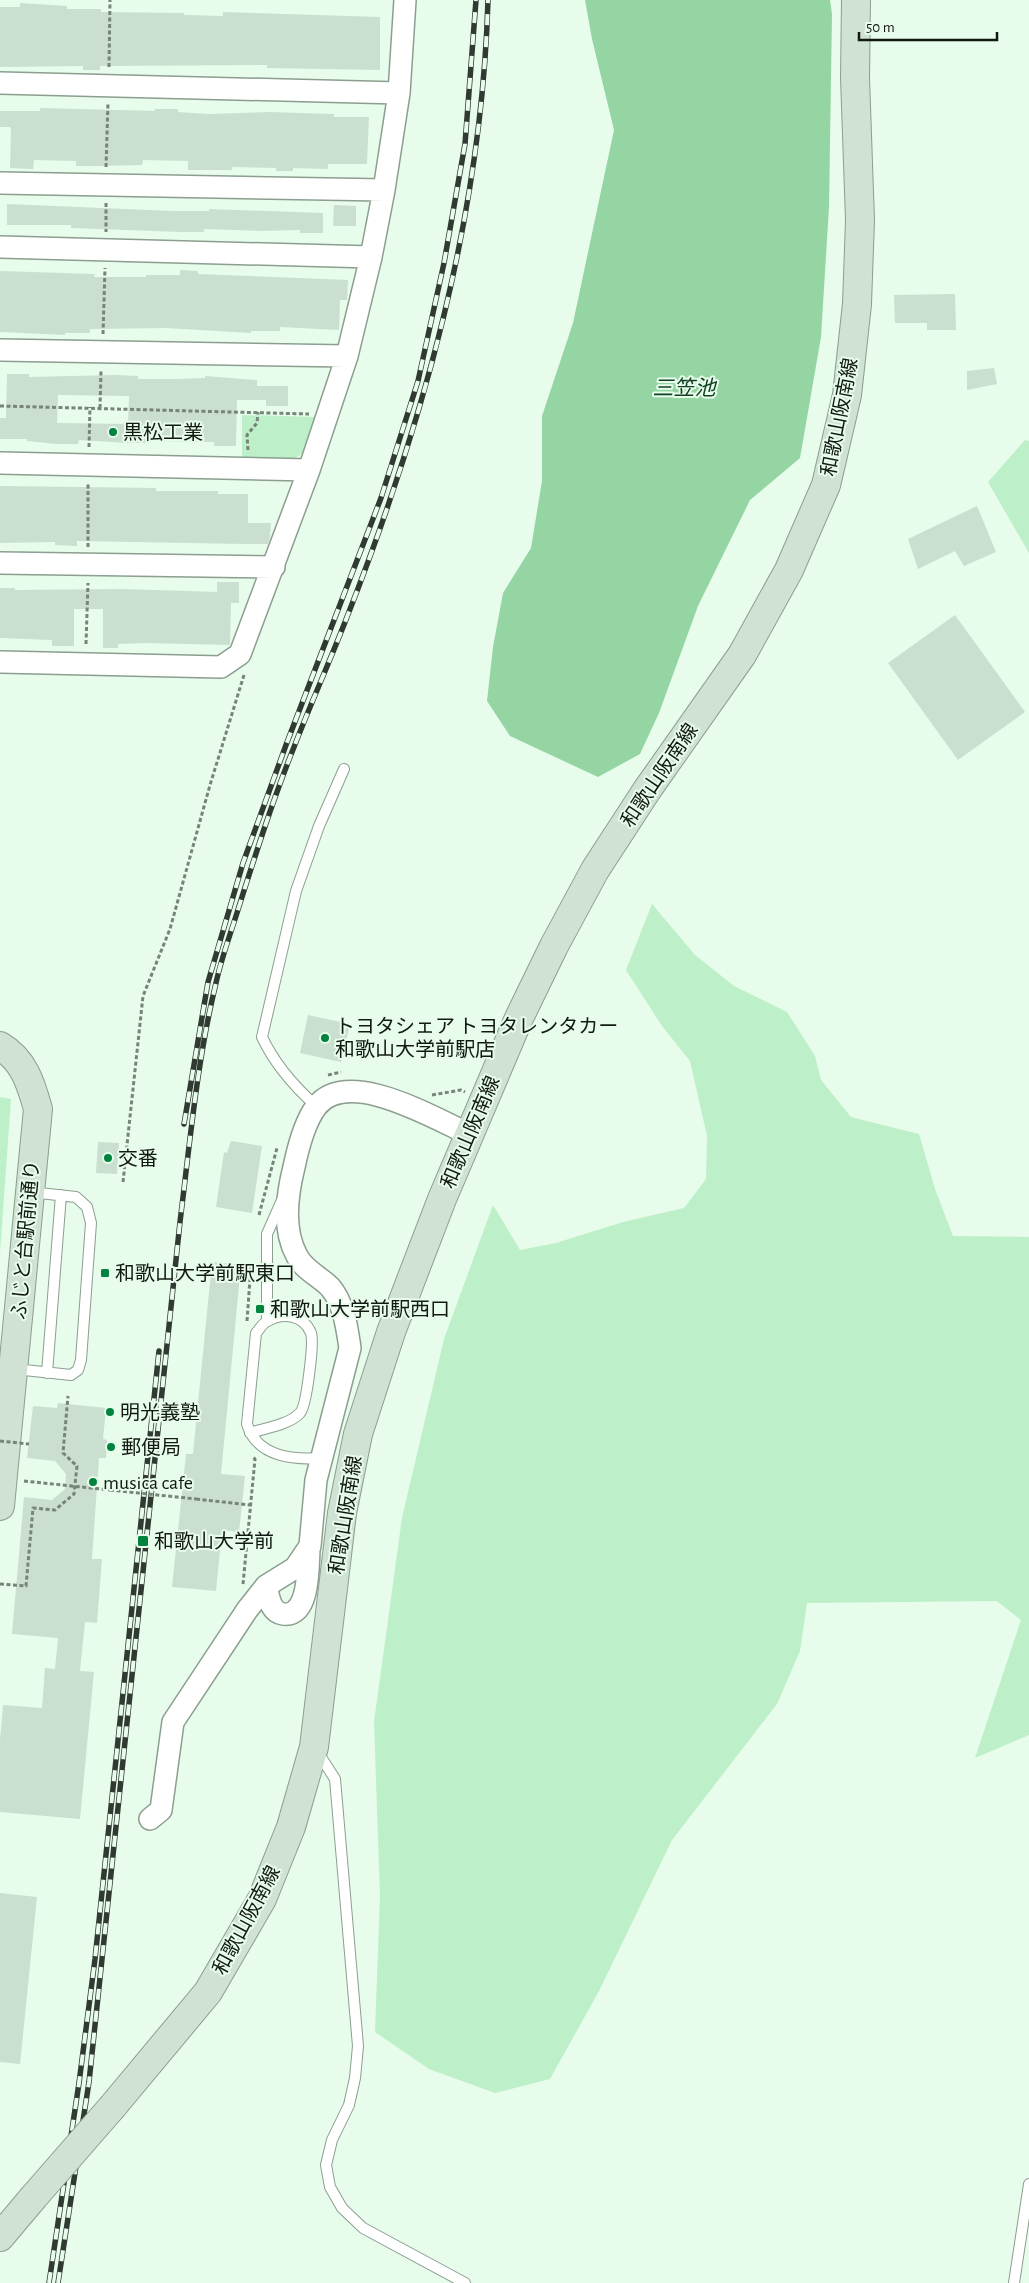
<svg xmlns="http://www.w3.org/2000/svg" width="1029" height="2283" viewBox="0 0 1029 2283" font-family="'Alegreya Sans','Noto Sans JP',sans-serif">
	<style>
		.green { fill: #bdefc8 }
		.water { fill: #94d5a3 }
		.building { fill: #cadfcf; fill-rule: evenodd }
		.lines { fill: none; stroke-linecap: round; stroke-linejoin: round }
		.lane-casing { stroke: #8b9e8f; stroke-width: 12 }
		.street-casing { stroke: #8b9e8f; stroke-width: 24 }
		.secondary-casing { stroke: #8b9e8f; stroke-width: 30 }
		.path { stroke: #768479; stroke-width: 3; stroke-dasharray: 4 2.5; stroke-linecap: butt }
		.lane { stroke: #fff; stroke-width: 10 }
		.street { stroke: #fff; stroke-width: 21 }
		.secondary { stroke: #cfe2d4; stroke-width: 28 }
		.rail-casing { stroke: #313a32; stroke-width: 5.5 }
		.rail { stroke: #e7fceb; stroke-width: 4; stroke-dasharray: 11; stroke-linecap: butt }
		.secondary-bridge-casing { stroke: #8b9e8f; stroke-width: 30; stroke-linecap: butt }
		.path-bridge { stroke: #768479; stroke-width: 3; stroke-dasharray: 4 2.5; stroke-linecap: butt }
		.secondary-bridge { stroke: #cfe2d4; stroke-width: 28 }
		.poi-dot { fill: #00833e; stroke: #e7fceb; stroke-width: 2 }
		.labels { text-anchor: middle; stroke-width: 4; stroke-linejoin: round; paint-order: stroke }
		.street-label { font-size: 20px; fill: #121913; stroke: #e7fceb }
		.poi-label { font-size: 20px; fill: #121913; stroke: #e7fceb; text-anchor: start }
		.water-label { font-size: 21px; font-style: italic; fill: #0f4020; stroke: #e7fceb }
	</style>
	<rect width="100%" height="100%" fill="#e7fceb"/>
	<!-- green -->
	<path class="green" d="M242,415L315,417L305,452L292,460L242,459Z
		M1025,440L1029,441V553L988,482Z
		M652,904L695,955L734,986L787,1012L815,1056L821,1080L851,1117L919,1134L935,1189L953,1236L1029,1237V1735L975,1758L1021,1620L997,1601L807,1603L800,1651L777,1704L672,1840L599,1991L550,2079L495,2093L429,2069L375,2032L380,1895L374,1722L402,1518L444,1339L493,1205L520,1250L556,1243L623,1222L684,1208L706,1179L707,1136L690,1061L662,1026L626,970Z
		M0,1097L11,1099L0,1253Z"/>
	<!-- water -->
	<path class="water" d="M585,0H830L832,14L829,207L821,337L800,458L750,500L698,606L659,713L640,754L598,777L510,736L487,701L493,647L503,593L531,548L542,481V416L573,323L614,130L592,39Z"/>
	<!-- building -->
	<path class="building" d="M20,3L67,6V9H101V12L184,13V15L223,16V12L380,17V70L267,68V65L100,66V70H83V66L0,67V7H20Z
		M40,108L155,111V109H178V112L208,114L270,112L334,114V117H369L367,164H328V169L293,168V171H276V168L232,167V170H188V161L143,160L142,165L99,166H76V161L34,160L33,169L10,168L11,131L10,127H0V111H40Z
		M7,204L172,211H209V209L323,213V233H300V230L261,231L204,229V232H181L71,228V225H7Z
		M334,205L356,206V226H333Z
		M180,270L198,271V274L348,280L347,300H340L339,330L280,327V331H251V333L166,328L90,329V333H65V335L0,332V271L95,274L94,277H146V275H180Z
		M955,294L956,330H927V323H895L894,295Z
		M994,368L997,384L967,390V371Z
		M7,374H29V377L115,375L138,376V379H176L205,378V376L257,380V386H288V406H266V400H237L236,446H214V442L150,441V443H128L79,440L78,444H56L27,441V439H0V418H6ZM58,395L129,396L128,424L57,423Z
		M0,486L156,488V491H218V494H248V523H271L270,537L268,544H244L77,541V546L55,545V542L0,543Z
		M977,506L996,552L964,566L955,551L918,569L908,539Z
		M217,582H239V603H231L230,645L145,643L118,644V648H103V609H74V646H52V640L0,638V588H15V590L122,589L217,592Z
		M955,615L1025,712L958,760L888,663Z
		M308,1015L350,1024L341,1062L300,1053Z
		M231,1141L262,1146L252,1213L216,1207L224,1152L227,1153Z
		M98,1142L119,1143L117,1174L96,1173Z
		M212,1262L241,1265L221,1474L245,1476L239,1532L222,1530L216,1591L172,1587L186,1454H193Z
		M58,1403L106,1408L103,1439L107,1440L106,1458H99L92,1559H102L97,1623L85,1622L80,1671L94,1672L80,1819L0,1812V1740L3,1705L42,1708L45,1668L55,1669L58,1638L12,1634L24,1497L52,1500L65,1489L66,1474L55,1461L27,1458L33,1406L57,1408Z
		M0,1893L37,1897L20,2064L0,2062Z"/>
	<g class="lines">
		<!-- lane casing -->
		<g class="lane-casing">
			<path id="lane" d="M316,1106C295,1087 274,1063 262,1037L296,891L319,826L344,769
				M267,1321V1234L282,1200
				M15,1369L71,1375L78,1370L81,1360L91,1223L87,1207L76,1197L30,1192
				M47,1373L61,1195
				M250,1433C265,1428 289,1425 300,1413C307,1405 314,1342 311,1333C303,1314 282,1312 266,1322C262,1324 259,1330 256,1333L247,1424C257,1457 292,1460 321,1458
				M317,1751L335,1779L358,2046L355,2078L349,2105L332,2140L326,2165L330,2187L342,2208L363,2228L465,2283
				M1014,2283L1029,2184"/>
		</g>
		<!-- street casing -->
		<g class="street-casing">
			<path id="street" d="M0,83L399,93
				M0,183L384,190
				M0,247L371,257
				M0,350L347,356
				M0,463L309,470
				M0,563L274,567
				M0,662L221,667L240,654L309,470L347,356L371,257L384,190L399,93L405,0
				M266,1586C269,1597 270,1612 283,1614C310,1618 308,1566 309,1549
				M150,1819L161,1810L173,1722L247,1610L266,1586L295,1568L310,1546L316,1480L350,1348C347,1328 344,1303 330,1287C319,1276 304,1270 297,1256C282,1229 287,1195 294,1167C298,1148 304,1123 316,1107C347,1066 433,1118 469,1134"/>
		</g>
		<!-- secondary casing -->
		<g class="secondary-casing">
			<path id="secondary" d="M0,1046C24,1060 31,1084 38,1109L0,1506
				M113,2106L208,1992L262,1899L291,1827L314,1747L342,1513L358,1434L391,1332L442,1199L519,1018L554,946L595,870L647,790L742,655L789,570L826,485L847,395L857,304L860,220L855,78L856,0
				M0,2237L32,2199"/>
		</g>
		<!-- path -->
		<path class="path" d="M109,67L110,0
			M106,167L108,103
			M106,203V232
			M103,334L105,268
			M0,406L309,414
			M100,408L101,371
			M89,447L90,407
			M248,450L247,435L257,423L258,412
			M88,547V483
			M86,644L88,583
			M328,1075L341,1072
			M432,1095L461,1090L465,1092
			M123,1182L143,996L170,929L210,785L244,675
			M259,1215L277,1148
			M247,1321L251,1265
			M24,1481L110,1490
			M196,1499L250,1505
			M0,1584L26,1586L33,1508L55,1510L74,1494L77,1466L63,1453L68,1396
			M243,1584L255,1459L253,1457"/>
		<!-- lane -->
		<use href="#lane" class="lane"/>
		<!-- street -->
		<use href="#street" class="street"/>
		<!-- secondary -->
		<use href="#secondary" class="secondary"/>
		<!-- rail casing -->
		<g class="rail-casing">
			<path id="rail" d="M184,1124L208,982L243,863L286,745L381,498L418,381L444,263L465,144L476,0
				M49,2283L79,2083L95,1959L159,1351
				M58,2283L89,2082L180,1222C190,1142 197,1061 216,983C221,960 229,938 236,916C254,859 272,802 294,747C311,703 330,661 347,617C424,421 482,212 488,0"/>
		</g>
		<!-- rail -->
		<use href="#rail" class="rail"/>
		<!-- secondary-bridge casing -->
		<g class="secondary-bridge-casing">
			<path id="secondary-bridge" d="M32,2199L113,2106"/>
		</g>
		<!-- path-bridge -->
		<path class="path-bridge" d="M0,1441L29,1444
			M110,1490L196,1499"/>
		<!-- secondary-bridge -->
		<use href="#secondary-bridge" class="secondary-bridge"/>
	</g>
	<!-- markers -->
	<g class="poi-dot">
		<circle cx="113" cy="432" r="5"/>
		<circle cx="325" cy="1038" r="5"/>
		<circle cx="108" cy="1158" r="5"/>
		<rect x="100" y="1268" width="10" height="10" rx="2.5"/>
		<rect x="255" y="1304" width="10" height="10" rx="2.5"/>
		<circle cx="110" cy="1412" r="5"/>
		<circle cx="111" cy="1447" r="5"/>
		<circle cx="93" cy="1482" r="5"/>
		<rect x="137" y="1535" width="12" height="12" rx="2.5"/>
	</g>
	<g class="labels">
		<!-- street labels -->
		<g class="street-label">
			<text transform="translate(839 417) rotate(-79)" y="7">和歌山阪南線</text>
			<text transform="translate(659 775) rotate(-56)" y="7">和歌山阪南線</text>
			<text transform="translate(470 1132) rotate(-67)" y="7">和歌山阪南線</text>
			<text transform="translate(25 1240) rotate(-85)" y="7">ふじと台駅前通り</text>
			<text transform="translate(345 1515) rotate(-81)" y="7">和歌山阪南線</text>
			<text transform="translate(246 1920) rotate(-62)" y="7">和歌山阪南線</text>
		</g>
		<!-- poi labels -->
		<g class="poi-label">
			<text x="123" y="439">黒松工業</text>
			<text x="335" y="1033">トヨタシェア トヨタレンタカー<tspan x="335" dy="23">和歌山大学前駅店</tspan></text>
			<text x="118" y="1165">交番</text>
			<text x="115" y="1280">和歌山大学前駅東口</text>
			<text x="270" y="1316">和歌山大学前駅西口</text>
			<text x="120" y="1419">明光義塾</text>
			<text x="121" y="1454">郵便局</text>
			<text x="103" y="1489">musica cafe</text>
			<text x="154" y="1548">和歌山大学前</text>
		</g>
		<!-- water labels -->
		<g class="water-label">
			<text x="684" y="395">三笠池</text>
		</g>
	</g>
	<!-- scale -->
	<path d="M859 32v8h138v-8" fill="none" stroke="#121913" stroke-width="2.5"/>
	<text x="866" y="32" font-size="15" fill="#121913" stroke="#e7fceb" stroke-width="4" paint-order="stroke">50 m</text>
</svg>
